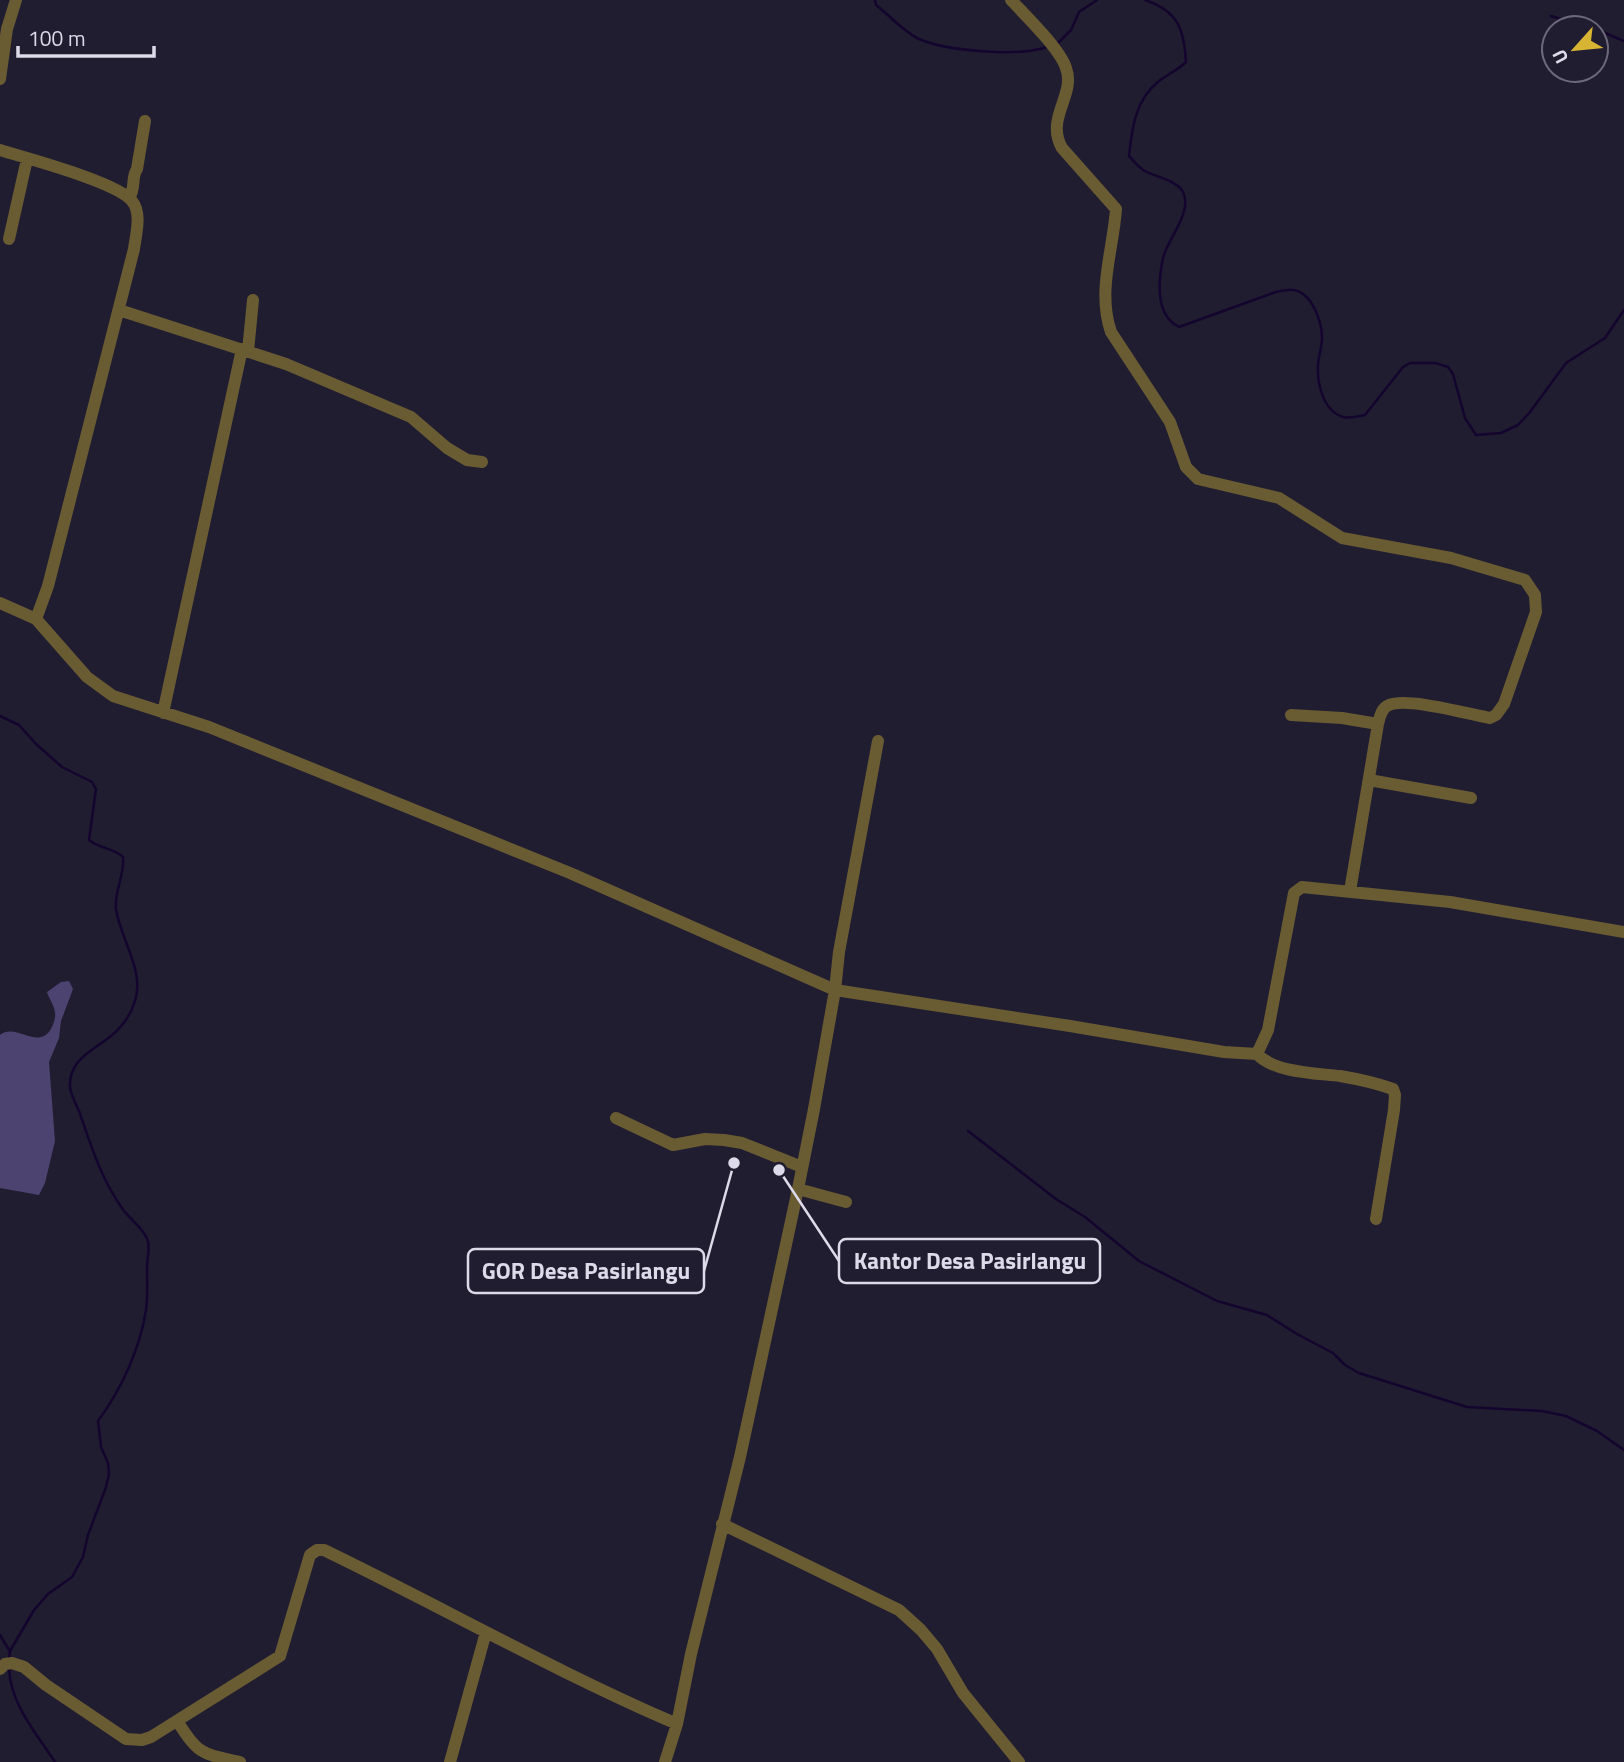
<svg xmlns="http://www.w3.org/2000/svg" width="1624" height="1762" viewBox="0 0 1624 1762" font-family="'Titillium Web',sans-serif">
	<style>
		.forest { fill: #4c4371 }
		.lines { fill: none; stroke-linecap: round; stroke-linejoin: round }
		.stream { stroke: #13052e; stroke-width: 2.5 }
		.minor { stroke: #695c33; stroke-width: 12 }
		.leader { fill: none; stroke: #dddbe9; stroke-width: 2.5 }
		.callout-dot { fill: #dddbe9; stroke: #211d31; stroke-width: 2.5 }
		.callout { fill: #211d31; stroke: #dddbe9; stroke-width: 2.5 }
		.callout-label { font-size: 23px; text-anchor: middle; font-weight: bold; fill: #dddbe9 }
	</style>
	<rect width="100%" height="100%" fill="#211d31"/>
	<!-- forest -->
	<path class="forest" d="M69,981L73,989L61,1021L59,1038L49,1062L55,1141L45,1183L39,1195L0,1188V1035C16,1022 38,1051 51,1029C53,1025 56,1018 55,1013C55,1006 49,999 47,992L61,982Z"/>
	<g class="lines">
		<!-- stream -->
		<path class="stream" d="M875,0L876,5C889,15 904,32 919,39C947,51 1018,57 1047,47
			M1145,0C1178,11 1184,29 1186,62C1178,70 1168,74 1159,81C1135,100 1132,128 1129,156C1134,161 1139,168 1145,171C1155,177 1177,180 1183,192C1193,213 1167,239 1163,258C1158,282 1155,315 1179,327L1276,292C1281,291 1288,289 1293,290C1312,292 1322,322 1322,338C1322,348 1318,357 1318,366C1317,383 1323,411 1343,417C1350,419 1358,416 1365,415L1403,367L1410,363H1435L1448,367L1453,374L1465,418L1476,435L1501,433L1518,425L1530,412L1566,363L1605,338L1624,310
			M1551,16L1591,28
			M1596,29L1624,41
			M1057,44L1071,30L1079,12L1097,0
			M0,716L19,725L36,744L62,767L92,782L96,789L89,840C100,849 114,848 123,857C125,874 114,892 116,909C120,938 145,971 135,1001C131,1014 122,1027 111,1036C94,1050 69,1059 70,1086C70,1094 76,1104 79,1111C91,1145 101,1179 122,1208C129,1219 144,1228 148,1241C150,1248 147,1260 147,1268C147,1282 148,1296 146,1310C140,1349 121,1390 98,1421L101,1447L108,1463L109,1474L106,1487L88,1535L83,1557L72,1577L48,1594L34,1610L10,1651L9,1659
			M968,1131L1056,1199L1085,1217L1139,1261L1217,1301L1267,1315L1297,1334L1333,1353L1345,1365L1359,1373L1467,1407L1542,1411L1566,1416L1597,1431L1624,1450
			M0,1635L9,1650
			M9,1669C11,1705 36,1733 55,1762"/>
		<!-- minor -->
		<path class="minor" d="M1011,0C1026,16 1060,49 1066,68C1076,95 1045,118 1062,148L1116,209C1113,251 1097,291 1111,332L1170,422L1186,467L1198,479L1279,498L1342,538L1451,558L1525,580L1535,595L1536,612L1504,704L1496,715L1490,718C1468,714 1407,697 1389,705C1381,708 1380,717 1378,724L1350,891
			M0,79L7,29L16,0
			M0,150C26,158 117,182 132,201C142,213 136,234 134,249L48,586L36,619
			M129,198C136,188 131,177 137,169L145,121
			M9,239L27,159
			M119,310L286,364L411,417L447,448L467,460L482,462
			M248,351L253,300
			M0,603L36,619L87,677L113,696L209,727L570,873L835,990L1070,1026L1224,1052L1257,1054L1268,1030L1294,893L1302,887L1450,902L1624,932
			M163,713L242,349
			M1291,715L1342,718L1378,724
			M1369,780L1471,798
			M1257,1054C1275,1073 1315,1073 1340,1076C1358,1079 1376,1083 1393,1089L1395,1095L1394,1110L1376,1219
			M616,1118L673,1145L705,1139L724,1140L742,1143L802,1167
			M798,1189L846,1202
			M722,1524L899,1610L921,1630L937,1649L963,1693L1019,1762
			M0,1669L5,1664L12,1663L24,1667L46,1685L126,1739L142,1740L151,1737L280,1656L310,1555L317,1550H324C442,1607 556,1672 677,1724
			M178,1722C198,1755 203,1754 240,1762
			M450,1762L486,1632
			M665,1762L677,1724L691,1654L740,1457L798,1189L814,1109L835,990L839,952L878,741"/>
	</g>
	<!-- callouts -->
	<path class="leader" d="M779 1170L839 1261M734 1163L704 1271"/>
	<g class="callout-dot">
		<circle cx="779" cy="1170" r="7"/>
		<circle cx="734" cy="1163" r="7"/>
	</g>
	<g class="callout">
		<rect x="839" y="1239" width="261" height="44" rx="7"/>
		<rect x="468" y="1249" width="236" height="44" rx="7"/>
	</g>
	<g class="callout-label">
		<text x="970" y="1269">Kantor Desa Pasirlangu</text>
		<text x="586" y="1279">GOR Desa Pasirlangu</text>
	</g>
	<!-- north arrow -->
	<g transform="translate(1575 49) rotate(243)"><circle r="33" fill="#211d31" stroke="#6c697b" stroke-width="2"/>
	<path d="M0-5L12 26L0 18L-12 26Z" fill="#d7b434"/>
	<text y="-10" font-size="19" font-weight="bold" text-anchor="middle" fill="#dddbe9">U</text>
	</g>
	<!-- scale -->
	<path d="M18 46v10h136v-10" fill="none" stroke="#dddbe9" stroke-width="3.5"/>
	<text x="28" y="46" font-size="21" fill="#dddbe9" stroke="#211d31" stroke-width="5" paint-order="stroke">100 m</text>
</svg>
